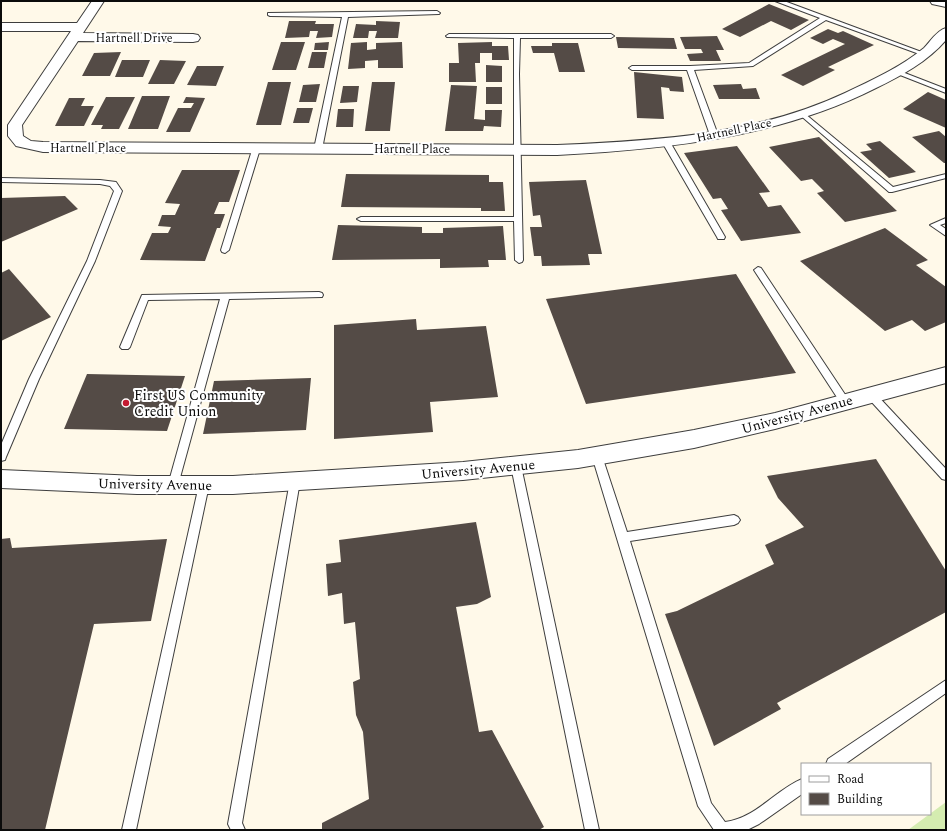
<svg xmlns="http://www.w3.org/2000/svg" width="947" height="831" viewBox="0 0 947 831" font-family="Spectral,serif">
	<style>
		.green { fill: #d4ecb0 }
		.building { fill: #544b46 }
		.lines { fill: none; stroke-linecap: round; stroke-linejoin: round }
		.service-casing { stroke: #3e3e3e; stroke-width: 2 }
		.minor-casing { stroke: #3e3e3e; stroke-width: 2 }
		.tertiary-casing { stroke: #3e3e3e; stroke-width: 2 }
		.service { fill: #fff; fill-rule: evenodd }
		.minor { fill: #fff; fill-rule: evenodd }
		.tertiary { fill: #fff; fill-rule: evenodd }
		.poi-dot { fill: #c41a31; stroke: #fff; stroke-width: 1.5 }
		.labels { text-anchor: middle; stroke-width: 4; stroke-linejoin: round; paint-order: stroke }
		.far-street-label { font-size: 12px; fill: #0b0b0b; stroke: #fff }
		.poi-label { font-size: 14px; fill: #0b0b0b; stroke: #fff; text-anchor: start }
		.street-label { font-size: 14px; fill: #0b0b0b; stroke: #fff }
	</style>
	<rect width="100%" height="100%" fill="#fff9e9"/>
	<!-- green -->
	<path class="green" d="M946,802V830H908Z"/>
	<!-- building -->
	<path class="building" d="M769,4L809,20L791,30L771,21L740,37L722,29Z
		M289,21H316L315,24H334L332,37L316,38L318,31H310L309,37L285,38Z
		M376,21L400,22L398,38H375L377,31H369L368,38H353L356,24L376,25Z
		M828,29L838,33L843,31L874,45L828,67L835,70L803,86L781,75L845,44L833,39L823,44L810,38Z
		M717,36L724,50H716L721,61H690L687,54L703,53L701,49H685L680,37Z
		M616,37L674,38L677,49L618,48Z
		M281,42H305L296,70H272Z
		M329,42L328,50H314L315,43Z
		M367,42V50L376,49V43L402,42L403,68H378V60L365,61V68L348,69L351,43Z
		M492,42V46H508L509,60H492V53H480V63H475L476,82H449V63H459L458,43Z
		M552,43H578L585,72H559L554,53H533L531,46H552Z
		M121,52L110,76H82L94,53Z
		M312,52H327L324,68H308Z
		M122,60H150L143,77H115Z
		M160,60L186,61L174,84H148Z
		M486,65L502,66V82H486Z
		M197,66H224L216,86L187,85Z
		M634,72L682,77L684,92L670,91L669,88L661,87L664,119L637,118Z
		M268,82H291L281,125H256Z
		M372,82H395L390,131H365Z
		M320,84L316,102H299L303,85Z
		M741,84L743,89L756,88L760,99H719L713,85Z
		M451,85L477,86L474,119L485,120V110H502L501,127L484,126L483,131H445Z
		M343,86H359L357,102L340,103Z
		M486,87H502V104H486Z
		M928,92L946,100V128L903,109Z
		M142,96H170L158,129H128Z
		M106,97H135L119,129H101L103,125H91Z
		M186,97L205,98L190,132H166L178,108H191L194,103H183Z
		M69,98H85L81,106H94L84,126H55Z
		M297,108H313L309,123H293Z
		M338,109H354L353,127H336Z
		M939,131L946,137V163H944L912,137Z
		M819,137L897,211L845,222L817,193L824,191L812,179L801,181L769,147Z
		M880,141L916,172L889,178L860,152L872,150L866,144Z
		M737,146L770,192L759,193L768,207L781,205L801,233L741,241L721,210L728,209L721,198L713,199L684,153Z
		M182,170H240L229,202H219L214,214H225L220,228H217L205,261L140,260L152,233H168L171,227L158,226L162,215H175L180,204L165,203Z
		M346,174L489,175V182H503L505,211H481V208L341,207Z
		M586,180L602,254H588L590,265L542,266L541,256H534L530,227H542L540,215L533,216L529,182Z
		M65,196L78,209L1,242V198Z
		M338,225L422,227V233H443V228L503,226L506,260H488L489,267L440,268V259L332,260Z
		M885,228L928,260L916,265L946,287V322L925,331L912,320L885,331L800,261Z
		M9,269L51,317L1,341V273Z
		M736,274L796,373L586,404L546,299Z
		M416,319L417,330L486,326L498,397L430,402L433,432L334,439V325Z
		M87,374L185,376L167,431L64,429Z
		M311,378L306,430L203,434L214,381Z
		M876,459L946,571V612L777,703L781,709L714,746L665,614L677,611L774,564L765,545L804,527L778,498L767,476Z
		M476,522L491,597L477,604L456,607L479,732L492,730L544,827L539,830H322V823L369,799L363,732L356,715L353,682L360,679L355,622L344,624L342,593L328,596L326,564L341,562L339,540Z
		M10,538L12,548L167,539L151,621L94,624L45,830H1V539Z"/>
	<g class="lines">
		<!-- service casing -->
		<g class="service-casing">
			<path id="service" d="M775,1H784L927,54L922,55L826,20L753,66L694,70L718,135L714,137L710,135L687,70H632L629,68L632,66H690L749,63L820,18Z
				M437,11L440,13L439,14L348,17L322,149L321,151H315L314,149L342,17L270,16L268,15V13Z
				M449,34H611L614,36L611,38H520L519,74L523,260L522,262L519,263L515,260L514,221H361L357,219L361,217H514V38L447,37L446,36Z
				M897,70L946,89V93L895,73L894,72Z
				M800,113H804L893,187L946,174V178L892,192H889L800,115Z
				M663,140L670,142L725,237L724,239H718L717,237L662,142Z
				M253,147H259L260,149L229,250L225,253L222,252L221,250Z
				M1,178L100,180L116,182L122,191L95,261L39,379L6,457L5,460L1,461V445L29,379L87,261L114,191L110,186L100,184L1,182Z
				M946,218V223L940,225L946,229V236L930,225Z
				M758,267L761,268L848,399L850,402L848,405H842L754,270Z
				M319,292L322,293L323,295L322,297L229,299L178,485L177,488L173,489L169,488L168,485L220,299L148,300L130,347L128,349H122L120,347L142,295Z
				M871,391L874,392L946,469V480L942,479L868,398L866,395Z
				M597,452L601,453L602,456L627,532L734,515L738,517L740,520L738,523L734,525L630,541L711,803L725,822C756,818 774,791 802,779V794L759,824L747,830H714L698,806L592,456L593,453Z
				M516,462L520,463L521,466L599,830H585L511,466L512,463Z
				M295,477L299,478L300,481L242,823L245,830H231L228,824L290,481L291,478Z
				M204,481L208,482L209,485L136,830H122L199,485L200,482Z
				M946,680V693L845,764H826L828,759Z"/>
		</g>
		<!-- minor casing -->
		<g class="minor-casing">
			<path id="minor" d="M92,1H104L83,33L193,34L198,35L200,38L198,41L193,42L78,41L22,125L23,136L31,141L43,142L557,145C653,141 756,135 845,93C872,80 901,67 924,48C930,42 937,30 946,28V40C927,62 901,76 876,88C777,138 666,149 557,155L43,152L16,146L8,136V125L71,31H1V23H77Z
				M930,1H946V7L932,4Z"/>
		</g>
		<!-- tertiary casing -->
		<g class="tertiary-casing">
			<path id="tertiary" d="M946,367V383L775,429L694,448L578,468L463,480L233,494H137L1,488V470L137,476H233L463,462L578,450L694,430L775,413Z"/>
		</g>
		<!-- service -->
		<use href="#service" class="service"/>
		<!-- minor -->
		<use href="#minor" class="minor"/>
		<!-- tertiary -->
		<use href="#tertiary" class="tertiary"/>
	</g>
	<!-- markers -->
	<circle class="poi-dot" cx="126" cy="403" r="4"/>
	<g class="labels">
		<!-- far-street labels -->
		<g class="far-street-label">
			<text x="134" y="42">Hartnell Drive</text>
			<text transform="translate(734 130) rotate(-12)" y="4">Hartnell Place</text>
			<text x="88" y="152">Hartnell Place</text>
			<text x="412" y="153">Hartnell Place</text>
		</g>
		<!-- poi labels -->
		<g class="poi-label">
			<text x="134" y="400">First US Community<tspan x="134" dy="16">Credit Union</tspan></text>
		</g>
		<!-- street labels -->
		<g class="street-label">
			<text transform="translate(797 414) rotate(-15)" y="5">University Avenue</text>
			<text transform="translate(478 469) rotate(-5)" y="5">University Avenue</text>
			<text transform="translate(155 484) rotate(1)" y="5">University Avenue</text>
		</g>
	</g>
	<!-- border -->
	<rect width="947" height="831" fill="none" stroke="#0b0b0b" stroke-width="4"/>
	<!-- legend -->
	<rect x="801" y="763" width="130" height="52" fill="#ffffff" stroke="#9d9d9d"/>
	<rect x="809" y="776" width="20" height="6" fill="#ffffff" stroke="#9d9d9d"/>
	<text x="837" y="783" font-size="12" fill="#0b0b0b">Road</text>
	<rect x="809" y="793" width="20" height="12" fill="#544b46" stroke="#9d9d9d"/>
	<text x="837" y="803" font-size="12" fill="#0b0b0b">Building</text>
</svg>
